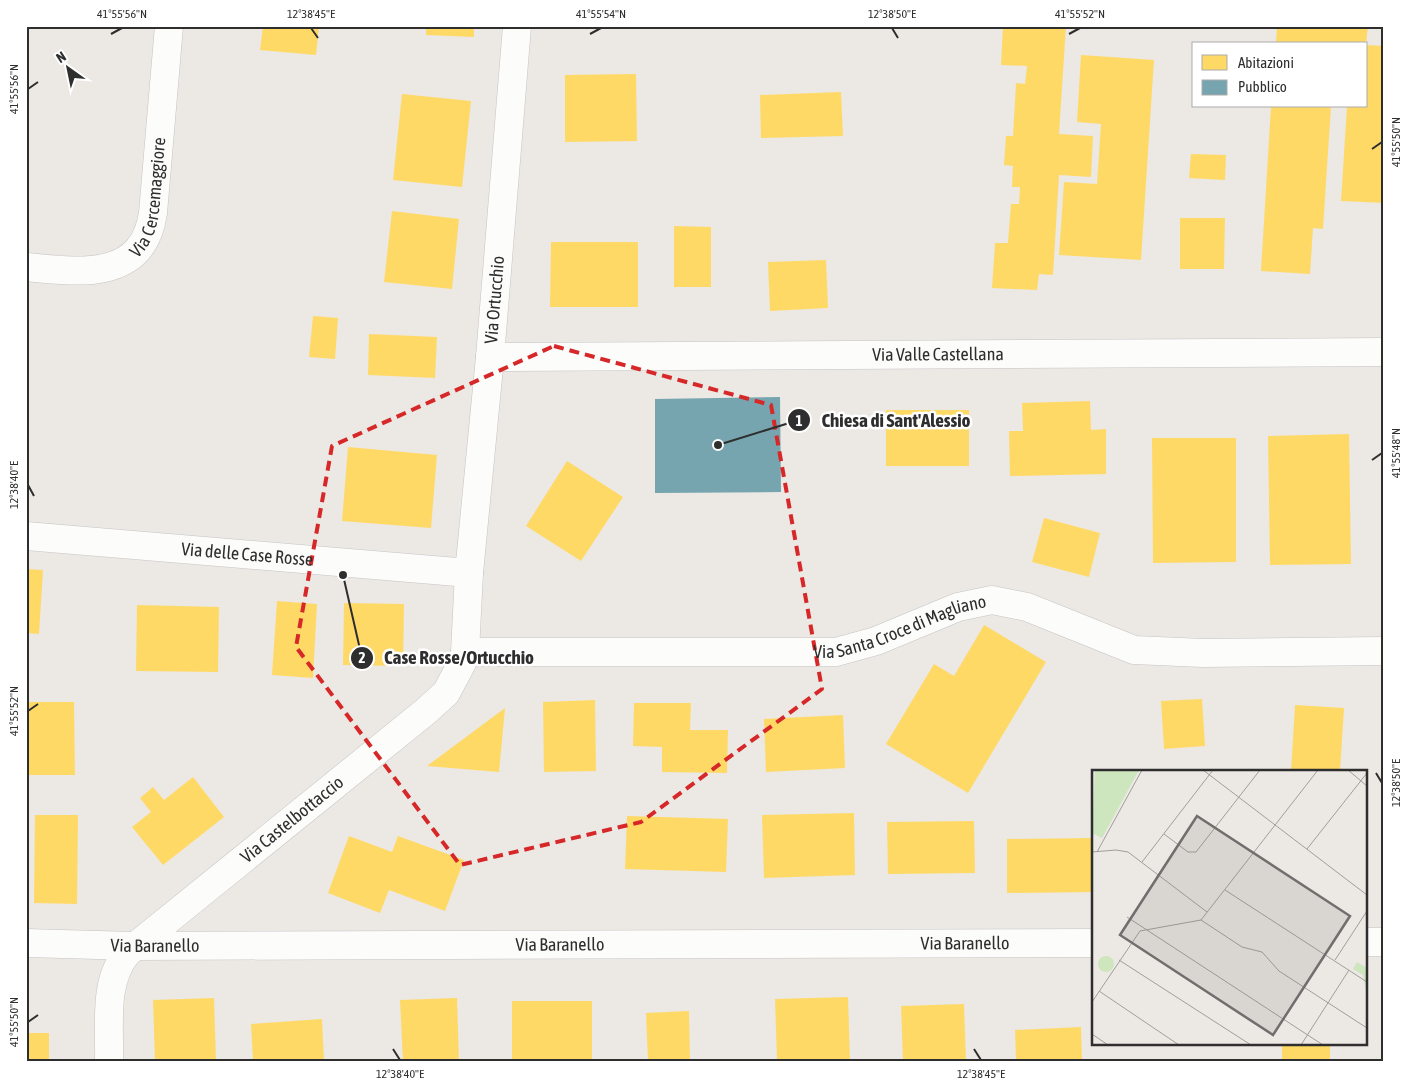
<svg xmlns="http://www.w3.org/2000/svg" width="1410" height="1087" viewBox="0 0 1410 1087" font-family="'Asap Condensed',sans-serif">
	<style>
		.homes { fill: #ffd966 }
		.public { fill: #76a5af }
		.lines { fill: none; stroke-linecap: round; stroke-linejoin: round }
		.street-casing { stroke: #c5c4c5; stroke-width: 29 }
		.secondary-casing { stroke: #c5c4c5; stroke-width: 29 }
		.street { stroke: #fcfcfb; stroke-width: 28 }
		.secondary { stroke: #fcfcfb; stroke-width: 28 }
		.marked { fill: none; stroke: #d62828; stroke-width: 4; stroke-dasharray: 10 6; stroke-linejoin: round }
		.ticks { fill: none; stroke: #2e2e2e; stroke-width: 2 }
		.labels { text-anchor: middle; stroke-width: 5; stroke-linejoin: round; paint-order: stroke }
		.street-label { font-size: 18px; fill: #2e2e2e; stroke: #fff }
		.inset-road { fill: none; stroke: #a09e9b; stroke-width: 1 }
		.view { fill: #706f6e; fill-opacity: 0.15; stroke: #706f6e; stroke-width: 2.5 }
		.inset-edge { fill: none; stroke: #2e2e2e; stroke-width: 2.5 }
		.leader { fill: none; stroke: #2e2e2e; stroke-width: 2 }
		.callout-dot { fill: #2e2e2e; stroke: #fff; stroke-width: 2 }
		.mark-label { font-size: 15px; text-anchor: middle; font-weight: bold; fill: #fff }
		.callout-label { font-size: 19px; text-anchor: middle; font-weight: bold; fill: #2e2e2e; stroke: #fff; stroke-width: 5; stroke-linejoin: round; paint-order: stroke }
		.neatline { fill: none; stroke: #2e2e2e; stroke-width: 2 }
		.ticks-label { font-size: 12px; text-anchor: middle; fill: #2e2e2e }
	</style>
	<rect width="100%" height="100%" fill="#ece8e4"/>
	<!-- homes -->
	<path class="homes" d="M263,26H319L316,55L260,50Z
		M426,26H474V37L426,35Z
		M576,26H662V28L576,29Z
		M1003,26H1066L1059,134L1093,136L1091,177L1059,175L1053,275L1039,274L1037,290L992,288L995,243H1008L1011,204H1019L1020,187H1012L1013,166L1004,165L1006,136H1013L1016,83L1025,84L1027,66L1001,65Z
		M1277,26H1368L1366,44H1276Z
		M1366,45L1384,46V203L1341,201L1347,106H1366Z
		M1081,55L1154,60L1141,260L1059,255L1064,182L1097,184L1101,124L1077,122Z
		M636,74L637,141L565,142V75Z
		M841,92L843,136L761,138L760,95Z
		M402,94L471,101L462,187L393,180Z
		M1271,106H1331L1323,229L1313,228L1310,274L1261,271Z
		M1191,154L1226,155L1225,180L1189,178Z
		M392,211L459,219L452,289L384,282Z
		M1180,218H1225L1224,269H1180Z
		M674,226L711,227V287H674Z
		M551,242H638V307H550Z
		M826,260L828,308L770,311L768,262Z
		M313,316L338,318L335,359L309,357Z
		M369,334L437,337L435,378L368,375Z
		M1090,401L1091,430L1106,429V474L1010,476L1009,431H1023L1022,403Z
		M886,410H969V466H886Z
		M1349,434L1351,564L1270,565L1268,436Z
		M1152,438H1236V562L1153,563Z
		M348,447L437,455L431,528L342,521Z
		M567,461L623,497L581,561L526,526Z
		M1044,518L1100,533L1089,577L1032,562Z
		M26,569L43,570L39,634L26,633Z
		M277,601L317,604L313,678L272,675Z
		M344,603L404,604L403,666L343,665Z
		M137,605L219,607L218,672L136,671Z
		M984,625L1046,662L968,793L886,744L934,664L954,676Z
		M1202,699L1205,746L1164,749L1161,701Z
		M595,700L596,771L544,772L543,702Z
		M26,702H74L75,775H26Z
		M634,703H691L690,730H728L727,773L662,772V747L633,746Z
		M1295,705L1344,708L1340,771H1291Z
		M505,708L499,772L427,766Z
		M843,715L845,768L766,772L764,719Z
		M193,777L224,817L163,865L132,827L151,812L140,798L153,787L164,800Z
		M854,813L855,875L764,878L762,815Z
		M35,815H78L77,904L34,903Z
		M627,816L728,819L726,872L625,869Z
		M974,821L975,873L888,874L887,822Z
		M349,836L392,852L398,836L464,860L445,911L389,890L380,913L328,893Z
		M1094,838V892L1007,893V839Z
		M848,997L850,1061H777L775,999Z
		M214,998L216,1061H155L153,1000Z
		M457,998L459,1061H403L400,1000Z
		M512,1001H592V1061H512Z
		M964,1004L966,1061H903L901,1006Z
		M689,1011L690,1061H648L646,1013Z
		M322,1019L324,1061H253L251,1024Z
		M1081,1027L1082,1061H1016L1015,1030Z
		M26,1033H49V1061H26Z
		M1282,1043H1330V1061H1282Z"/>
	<!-- public -->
	<path class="public" d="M780,397L781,492L655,493V399Z"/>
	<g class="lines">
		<!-- street casing -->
		<g class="street-casing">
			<g id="street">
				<path id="s1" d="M26,267C78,272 143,282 153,213L169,26"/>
				<path id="s2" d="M490,357L1384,352"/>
				<path id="s3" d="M465,652H836L876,641L958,607L992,600L1027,607L1134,650L1203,653L1384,651"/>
				<path d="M1366,942H1384"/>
				<path id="s4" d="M26,943L134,946L1094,943"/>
				<path id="s5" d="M109,1061C110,1025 103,982 127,953L425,712L446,693L462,663L465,652L469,573"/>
			</g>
		</g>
		<!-- secondary casing -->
		<g class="secondary-casing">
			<g id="secondary">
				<path id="s6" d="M26,536L469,573L490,357L517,26"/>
			</g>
		</g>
		<!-- street -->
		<use href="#street" class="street"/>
		<!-- secondary -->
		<use href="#secondary" class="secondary"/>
	</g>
	<!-- marked area -->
	<path class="marked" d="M554,346L771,405L822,689L641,822L460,865L296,647L332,446Z"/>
	<!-- ticks -->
	<path class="ticks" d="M311,28L318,38M892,28L898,38M111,34L122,28M590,34L601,28M1069,34L1080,28M28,89L38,82M1372,149L1382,142M1372,460L1382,453M28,485L34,496M28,711L38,704M1376,773L1382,783M28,1022L38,1015M393,1049L400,1060M974,1049L981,1060"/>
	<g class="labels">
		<!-- street labels -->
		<g class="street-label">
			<text dy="6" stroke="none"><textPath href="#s1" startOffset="172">Via Cercemaggiore</textPath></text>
			<text dy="6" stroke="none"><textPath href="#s6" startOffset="719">Via Ortucchio</textPath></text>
			<text dy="6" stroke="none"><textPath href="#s2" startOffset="448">Via Valle Castellana</textPath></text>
			<text dy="6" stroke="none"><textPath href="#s6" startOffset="222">Via delle Case Rosse</textPath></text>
			<text dy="6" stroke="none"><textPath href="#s3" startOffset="439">Via Santa Croce di Magliano</textPath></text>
			<text dy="6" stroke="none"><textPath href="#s5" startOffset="324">Via Castelbottaccio</textPath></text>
			<text dy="6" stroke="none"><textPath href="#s4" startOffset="939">Via Baranello</textPath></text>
			<text dy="6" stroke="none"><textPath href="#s4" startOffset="129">Via Baranello</textPath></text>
			<text dy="6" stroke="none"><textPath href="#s4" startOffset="534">Via Baranello</textPath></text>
		</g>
	</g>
	<!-- overview -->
	<g transform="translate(1092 770)">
		<rect width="275" height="275" fill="#ece8e4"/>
		<path d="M3,0H47L10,68L0,63ZM6 194a8 8 0 1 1 16 0a8 8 0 1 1-16 0ZM265,192L275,198V226L271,205L261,199Z" fill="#cee6be"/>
		<path class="inset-road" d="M111,0L275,125M256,0L275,16M72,64L96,82H104L168,0M215,79L275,3M0,82L24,80L36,82L115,142M5,82L50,0M50,92L121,0M133,120L275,212M35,147L231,275M109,150L150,177L170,182L187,201L275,258M27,190L159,275M243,190L275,141M7,221L87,275M0,232L48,161L109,150L226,0M0,264L16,275M209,275L257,200"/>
		<path class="view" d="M105,46L258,146L181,265L28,165Z"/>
		<rect width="275" height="275" class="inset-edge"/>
	</g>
	<!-- callouts -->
	<path class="leader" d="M718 445L799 420M343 575L362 658"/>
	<g class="callout-dot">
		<circle cx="718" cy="445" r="5"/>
		<circle cx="343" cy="575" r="5"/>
		<circle cx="799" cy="420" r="12"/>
		<circle cx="362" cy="658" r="12"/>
	</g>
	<g class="mark-label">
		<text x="799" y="426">1</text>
		<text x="362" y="663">2</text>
	</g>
	<g class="callout-label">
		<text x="896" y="427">Chiesa di Sant'Alessio</text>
		<text x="459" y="664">Case Rosse/Ortucchio</text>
	</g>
	<!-- border -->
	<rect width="1410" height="1087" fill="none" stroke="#ffffff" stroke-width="55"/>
	<!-- legend -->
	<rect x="1192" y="42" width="175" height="65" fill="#ffffff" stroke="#ababab"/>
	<rect x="1202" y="55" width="25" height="15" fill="#ffd966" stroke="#ababab"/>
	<text x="1238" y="68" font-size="15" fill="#2e2e2e">Abitazioni</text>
	<rect x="1202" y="80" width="25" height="15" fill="#76a5af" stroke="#ababab"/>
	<text x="1238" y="92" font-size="15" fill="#2e2e2e">Pubblico</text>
	<!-- north arrow -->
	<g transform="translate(68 68) rotate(327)" stroke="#ffffff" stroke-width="4" paint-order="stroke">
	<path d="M0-4L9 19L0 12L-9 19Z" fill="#2e2e2e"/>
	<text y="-8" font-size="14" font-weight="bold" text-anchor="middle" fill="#2e2e2e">N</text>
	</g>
	<rect x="28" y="28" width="1354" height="1032" class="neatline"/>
	<g class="ticks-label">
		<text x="122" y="18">41°55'56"N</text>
		<text x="311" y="18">12°38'45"E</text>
		<text x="601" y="18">41°55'54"N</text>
		<text x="892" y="18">12°38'50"E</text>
		<text x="1080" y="18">41°55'52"N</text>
		<text transform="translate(14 89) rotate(-90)" y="4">41°55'56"N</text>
		<text transform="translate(1396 142) rotate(-90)" y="4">41°55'50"N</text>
		<text transform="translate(1396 453) rotate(-90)" y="4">41°55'48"N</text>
		<text transform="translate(14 485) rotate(-90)" y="4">12°38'40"E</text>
		<text transform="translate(14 711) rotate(-90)" y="4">41°55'52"N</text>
		<text transform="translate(1396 783) rotate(-90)" y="4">12°38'50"E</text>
		<text transform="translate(14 1022) rotate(-90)" y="4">41°55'50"N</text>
		<text x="400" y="1078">12°38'40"E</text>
		<text x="981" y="1078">12°38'45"E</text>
	</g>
</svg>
